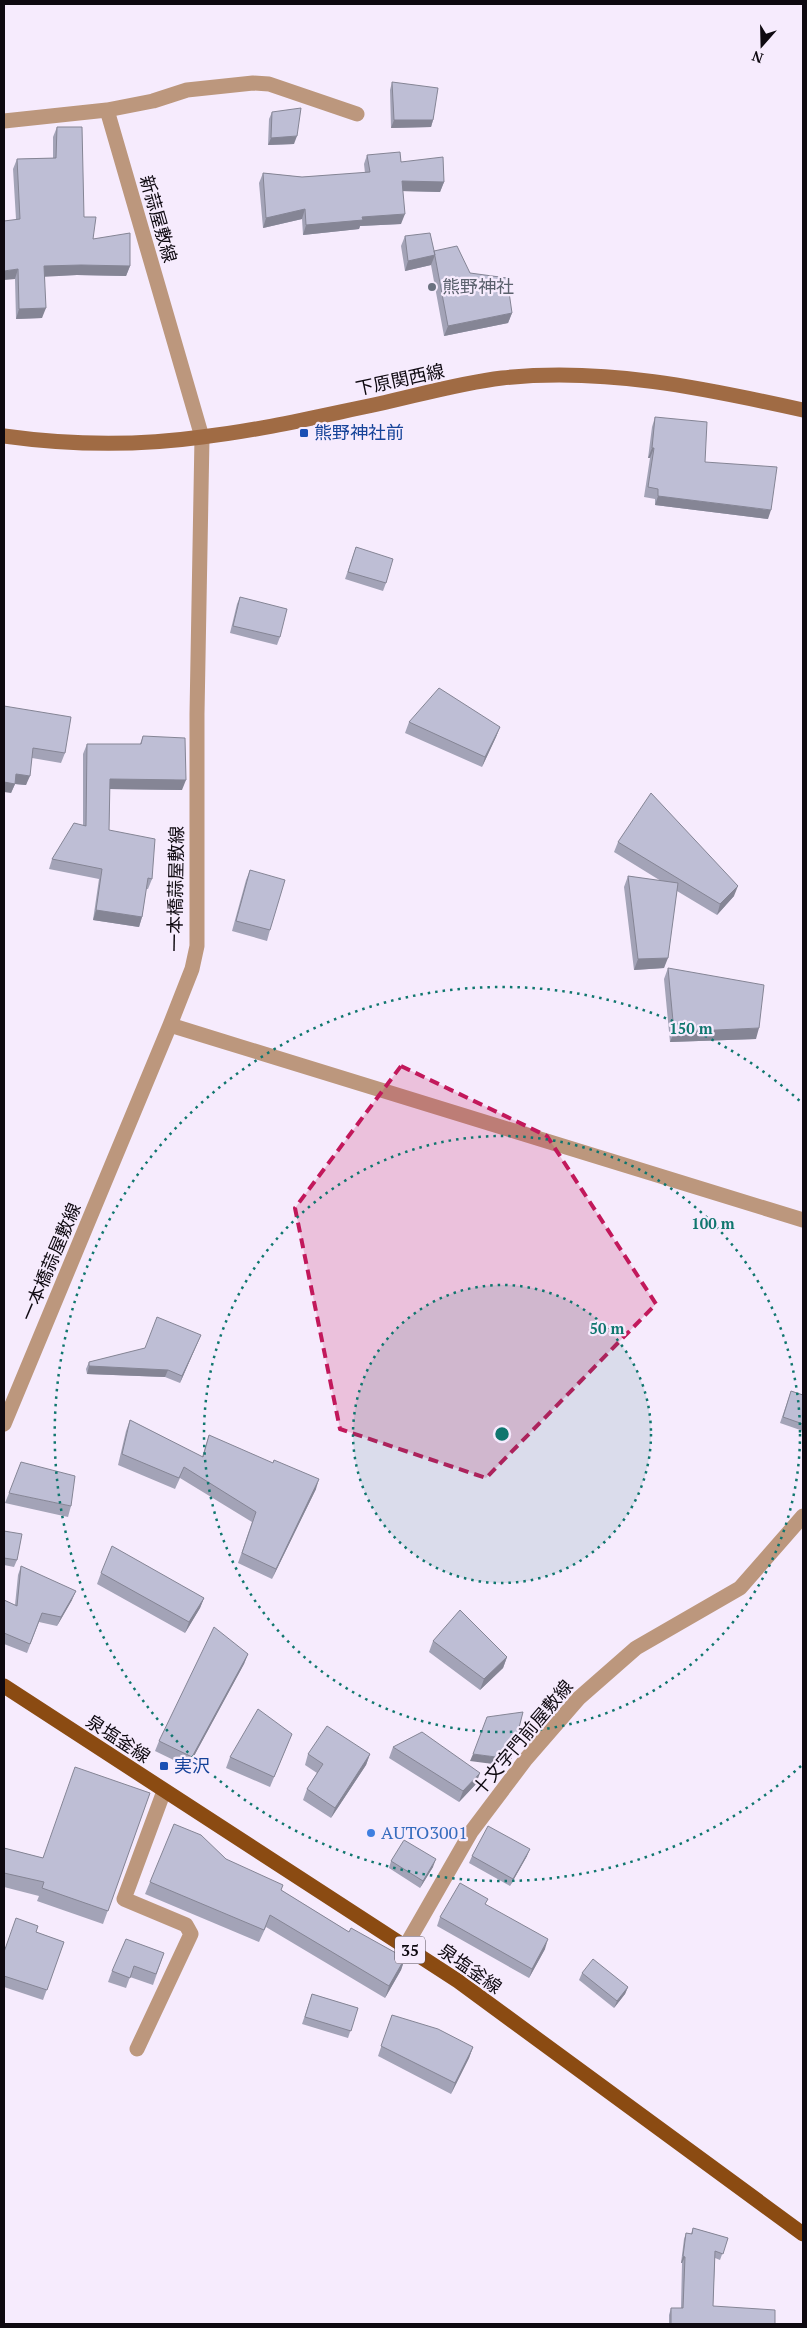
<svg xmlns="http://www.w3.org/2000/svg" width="807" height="2328" viewBox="0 0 807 2328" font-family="'PT Serif','Noto Sans JP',serif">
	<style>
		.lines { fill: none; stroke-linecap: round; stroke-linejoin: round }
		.street { stroke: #bc977d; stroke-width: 15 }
		.secondary { stroke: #a06b44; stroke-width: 15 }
		.primary { stroke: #8b4b12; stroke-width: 15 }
		.wall { fill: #a3a3b7 }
		.shaded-wall { fill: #858595 }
		.building { fill: #bebed5; stroke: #858595 }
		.marked { fill: #c2185b; fill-opacity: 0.2; stroke: #c2185b; stroke-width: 4; stroke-dasharray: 10 6; stroke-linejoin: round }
		.ring { fill: none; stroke: #0f766e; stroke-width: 2.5; stroke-dasharray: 2.5 5 }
		.worship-dot { fill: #6b7280; stroke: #f6ebfd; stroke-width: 2 }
		.transit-dot { fill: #1a4fb4; stroke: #f6ebfd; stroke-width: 2 }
		.shop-dot { fill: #3f7fe0; stroke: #f6ebfd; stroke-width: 2 }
		.labels { text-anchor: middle; stroke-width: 4.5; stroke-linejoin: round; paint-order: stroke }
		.shield { fill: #f6ebfd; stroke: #544d57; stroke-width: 1 }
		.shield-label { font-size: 16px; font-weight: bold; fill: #0e0910 }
		.street-label { font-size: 18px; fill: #0e0910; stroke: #f6ebfd }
		.worship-label { font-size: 18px; fill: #5b616d; stroke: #f6ebfd; text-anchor: start }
		.transit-label { font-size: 18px; fill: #164399; stroke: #f6ebfd; text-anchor: start }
		.shop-label { font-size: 18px; fill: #366cbe; stroke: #f6ebfd; text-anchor: start }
		.centre { fill: #0f766e; stroke: #f6ebfd; stroke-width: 2.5 }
		.ring-label { font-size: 15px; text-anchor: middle; font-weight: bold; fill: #0f766e; stroke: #f6ebfd; stroke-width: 4.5; stroke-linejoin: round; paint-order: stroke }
	</style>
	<rect width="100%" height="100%" fill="#f6ebfd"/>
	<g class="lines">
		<!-- street -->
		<path class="street" d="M107,110L153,101L187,90L253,83L269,84L357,114
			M4,121L107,110L202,437L197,714V946L192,969L170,1025L4,1424
			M170,1025L803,1220
			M405,1947L471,1832L526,1759L579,1698L636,1648L740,1588L803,1516
			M137,2049L191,1934L186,1925L124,1899L164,1791"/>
		<!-- secondary -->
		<path class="secondary" d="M4,436C69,445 137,446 202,437C262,430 320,416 378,404C419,395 460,383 502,378C604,367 704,388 803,410"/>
		<!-- primary -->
		<path class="primary" d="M4,1686L458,1981L803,2234"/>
	</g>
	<!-- wall -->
	<path class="wall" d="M392,82L433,120L431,127L391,128L390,90Z
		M272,112L294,144L268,145L269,119Z
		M57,127L84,217L93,239L130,266L126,276L77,275L45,276L42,318L16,319L15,279L16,219L13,169L17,159L53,158V137Z
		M367,155L401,162L444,182L440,192L403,191L401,224L360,226L359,229L303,235L302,219L263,228L259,183L263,173L302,177L365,173L364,164Z
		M405,236L434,252L470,273L512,313L508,323L444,336L431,265L405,271L401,246Z
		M655,417L705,462L768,519L655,505V499L644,497L650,458H648L652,427Z
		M356,547L386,583L383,591L345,579Z
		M240,597L280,637L277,645L230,633L237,604Z
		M4,706L65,753L61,763L32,758L26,785L15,784L11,793Z
		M409,722L500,727L496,737L482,767L405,733Z
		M143,736L182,790L110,789L109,830L152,879L148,889H146L142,917L139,927L93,920L99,879L49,869L52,859L83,825V754L87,744H140Z
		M618,842L734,896L717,915L677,891L664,968L634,970L624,887L628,876L661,881L614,852Z
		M250,870L270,930L267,941L232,931L246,880Z
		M668,968L756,1039L670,1042L664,979Z
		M201,1335L180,1383L165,1377L87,1374L86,1369L89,1362Z
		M791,1391L803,1395V1431L780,1423Z
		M130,1420L202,1457L209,1435L316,1489L272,1579L238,1563L252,1522L180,1478L175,1489L118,1465L126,1431Z
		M9,1493L71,1506L68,1517L5,1503Z
		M4,1531L17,1560L14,1567L4,1565Z
		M21,1566L72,1600L57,1626L39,1622L27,1653L4,1644V1600L15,1605L18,1575Z
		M101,1573L204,1598L200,1608L185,1633L97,1584Z
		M433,1641L507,1657L503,1668L480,1690L429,1652Z
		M248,1654L244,1664L188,1767L155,1751L159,1741Z
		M292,1734L270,1787L226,1768L230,1757Z
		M393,1747L476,1784L459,1802L389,1758Z
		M308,1754H370L366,1765L331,1818L303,1800L307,1789L317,1773L305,1765Z
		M150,1793L103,1924L37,1901L39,1896L4,1887V1848L43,1858Z
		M472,1856H527L510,1886L469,1863Z
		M226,1859L281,1890L349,1932L405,1958L401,1970L385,1998L266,1927L259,1942L145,1894L150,1882Z
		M391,1861L433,1867L420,1888L389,1868Z
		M440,1917L545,1949L529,1978L437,1926Z
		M36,1932L64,1942L43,2000L4,1987V1952Z
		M164,1953L153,1985L130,1977L126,1988L108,1982L112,1971Z
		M582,1973L628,1987L625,1994L614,2008L579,1980Z
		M312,1994L358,2008L348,2038L302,2024Z
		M392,2015L473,2047L469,2058L451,2094L378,2056Z
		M693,2228L728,2238L720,2260L715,2258L713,2306L775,2324H669V2315L671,2308H681L682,2263H681L684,2239L686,2233L691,2234Z"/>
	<!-- shaded-wall -->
	<path class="shaded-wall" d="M394,120H433L431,127L391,128Z
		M297,136L294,144L268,145L271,138Z
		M402,181L444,182L440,192L399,191Z
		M305,209L302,219L263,228L266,218Z
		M405,214L401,224L360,226L359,229L303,235L306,225L362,217Z
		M435,255L431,265L405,271L408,261Z
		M81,265L130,266L126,276L77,275L41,277L44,266Z
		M18,269L15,279L4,280V271Z
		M46,308L42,318L16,319L19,309Z
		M512,313L508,323L444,336L448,326Z
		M652,448H654L650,458H648Z
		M658,496L771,510L768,519L655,505Z
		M500,727L496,737L482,767L485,757Z
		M16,774L30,776L26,785L15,784L11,793L4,792V782Z
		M110,779L186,780L182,790L107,789Z
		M738,886L734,896L717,915L720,904Z
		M96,910L142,917L139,927L93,920Z
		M668,958L664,968L634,970L638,959Z
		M759,1028L756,1039L670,1042L674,1032Z
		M201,1335L198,1342L180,1383L182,1376Z
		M89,1366L168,1370L165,1377L87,1374Z
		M319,1479L316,1489L272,1579L276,1569Z
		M76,1591L72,1600L57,1626L61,1617Z
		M204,1598L200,1608L185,1633L189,1622Z
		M248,1654L244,1664L188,1767L192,1757Z
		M507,1657L503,1668L480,1690L484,1679Z
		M370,1754L366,1765L331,1818L335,1808Z
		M473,1754L511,1759L508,1766L470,1761Z
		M480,1773L476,1784L459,1802L463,1791Z
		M530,1849L527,1856L510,1886L513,1879Z
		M436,1859L433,1867L420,1888L423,1881Z
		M548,1939L545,1949L529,1978L532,1969Z
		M405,1958L401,1970L385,1998L389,1986Z
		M628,1987L625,1994L614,2008L617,2001Z
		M473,2047L469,2058L451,2094L455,2083Z
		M683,2256L685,2257L682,2263H681Z"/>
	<!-- building -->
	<path class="building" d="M392,82L438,88L433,120H394Z
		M301,108L297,136L271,138L272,112Z
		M57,127H82L84,217H96L93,239L130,233V266L81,265L44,266L46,308L19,309L18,269L4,271V221L20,219L17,159L56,158Z
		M400,152L401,162L443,157L444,182L402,181L405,214L362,217L363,220L306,225L305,209L266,218L263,173L302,177L370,172L367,155Z
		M430,233L435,255L408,261L405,236Z
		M457,246L470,273L507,278L512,313L448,326L434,251Z
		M655,417L707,422L705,462L777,467L771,510L658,496V489L648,487L654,448H652Z
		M356,547L393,559L386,583L348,572Z
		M240,597L287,609L280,637L233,626Z
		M439,688L500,727L485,757L409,722Z
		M4,706L71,717L65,753L33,748L30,776L16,774L15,784L4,782Z
		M143,736L185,738L186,780L110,779L109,830L155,839L152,879L148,878L142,917L96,910L102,869L52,859L74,823L86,826L87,744H141Z
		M651,793L738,886L720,904L618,842Z
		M250,870L285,880L270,930L236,921Z
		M628,876L678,883L668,958L638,959Z
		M668,968L764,985L759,1028L674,1032Z
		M157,1317L201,1335L182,1376L168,1370L89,1366V1362L145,1348Z
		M791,1391L803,1395V1424L783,1417Z
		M130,1420L203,1457L209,1435L273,1463L274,1460L319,1479L276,1569L242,1553L256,1512L184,1467L179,1478L122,1454Z
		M21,1462L75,1476L71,1506L9,1493Z
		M4,1531L22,1534L17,1560L4,1558Z
		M112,1546L204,1598L189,1622L101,1573Z
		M21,1566L76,1591L61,1617L42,1613L30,1644L4,1633V1600L17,1606Z
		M460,1610L507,1657L484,1679L433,1641Z
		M214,1627L248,1654L192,1757L159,1741Z
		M258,1709L292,1734L274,1777L230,1757Z
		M523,1712L511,1759L473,1754L487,1717Z
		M327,1726L370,1754L335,1808L307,1789L323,1764L308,1754Z
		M422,1732L480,1773L463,1791L393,1747Z
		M75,1767L150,1793L108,1911L42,1888L44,1882L4,1873V1848L43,1858Z
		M174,1824L201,1835L226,1859L283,1885L281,1890L349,1932L351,1928L405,1958L389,1986L270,1915L264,1930L150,1882Z
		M488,1826L530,1849L513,1879L472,1856Z
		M404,1840L436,1859L423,1881L391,1861Z
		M460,1883L488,1899L485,1904L548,1939L532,1969L440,1917Z
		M16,1918L38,1926L36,1932L64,1942L47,1990L4,1976V1952Z
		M126,1939L164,1953L156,1974L134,1966L130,1978L112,1971Z
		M593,1959L628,1987L617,2001L582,1973Z
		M312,1994L358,2008L351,2031L305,2017Z
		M392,2015L438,2029L473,2047L455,2083L381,2046Z
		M693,2228L728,2238L723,2254L715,2251L713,2306L775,2310V2324H671V2308H683L685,2257L683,2256L686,2233L692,2234Z"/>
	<!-- marked area -->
	<path class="marked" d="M401,1066L547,1136L656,1304L486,1478L340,1429L295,1208Z"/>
	<!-- distance rings -->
	<circle cx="502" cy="1434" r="149" fill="#0f766e" fill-opacity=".12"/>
	<g class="ring">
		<circle cx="502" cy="1434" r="149"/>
		<circle cx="502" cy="1434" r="298"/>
		<path d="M801 1766A447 447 0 1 1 801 1102"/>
	</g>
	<!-- markers -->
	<circle class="worship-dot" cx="432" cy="287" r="5"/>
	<g class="transit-dot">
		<rect x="299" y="428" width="10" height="10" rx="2.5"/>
		<rect x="159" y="1761" width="10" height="10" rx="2.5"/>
	</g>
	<circle class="shop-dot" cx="371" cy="1833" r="5"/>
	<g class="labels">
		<!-- shield labels -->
		<rect class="shield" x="395" y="1936.5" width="30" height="27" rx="4"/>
		<g class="shield-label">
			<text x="410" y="1956">35</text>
		</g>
		<!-- street labels -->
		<g class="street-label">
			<text transform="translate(158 219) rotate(74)" y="6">新蒜屋敷線</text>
			<text transform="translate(400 380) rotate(-12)" y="6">下原関西線</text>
			<text transform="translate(176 889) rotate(-89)" y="6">一本橋蒜屋敷線</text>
			<text transform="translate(51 1262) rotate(-67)" y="6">一本橋蒜屋敷線</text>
			<text transform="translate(523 1738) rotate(-50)" y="6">十文字門前屋敷線</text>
			<text transform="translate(118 1739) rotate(33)" y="6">泉塩釜線</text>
			<text transform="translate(470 1969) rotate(35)" y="6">泉塩釜線</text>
		</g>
		<!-- worship labels -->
		<g class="worship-label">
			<text x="442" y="293">熊野神社</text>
		</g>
		<!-- transit labels -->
		<g class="transit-label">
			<text x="314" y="439">熊野神社前</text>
			<text x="174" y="1772">実沢</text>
		</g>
		<!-- shop labels -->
		<g class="shop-label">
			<text x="381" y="1839">AUTO3001</text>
		</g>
	</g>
	<circle cx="502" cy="1434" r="8" class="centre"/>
	<g class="ring-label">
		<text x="691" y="1034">150 m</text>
		<text x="713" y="1229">100 m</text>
		<text x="607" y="1334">50 m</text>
	</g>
	<!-- border -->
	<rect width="807" height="2328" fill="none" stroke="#0e0910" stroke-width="10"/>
	<!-- north arrow -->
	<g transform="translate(762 45) rotate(200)" stroke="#f6ebfd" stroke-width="4" paint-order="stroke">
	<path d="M0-4L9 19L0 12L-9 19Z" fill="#0e0910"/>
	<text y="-8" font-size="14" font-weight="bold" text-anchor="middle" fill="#0e0910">N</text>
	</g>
</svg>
